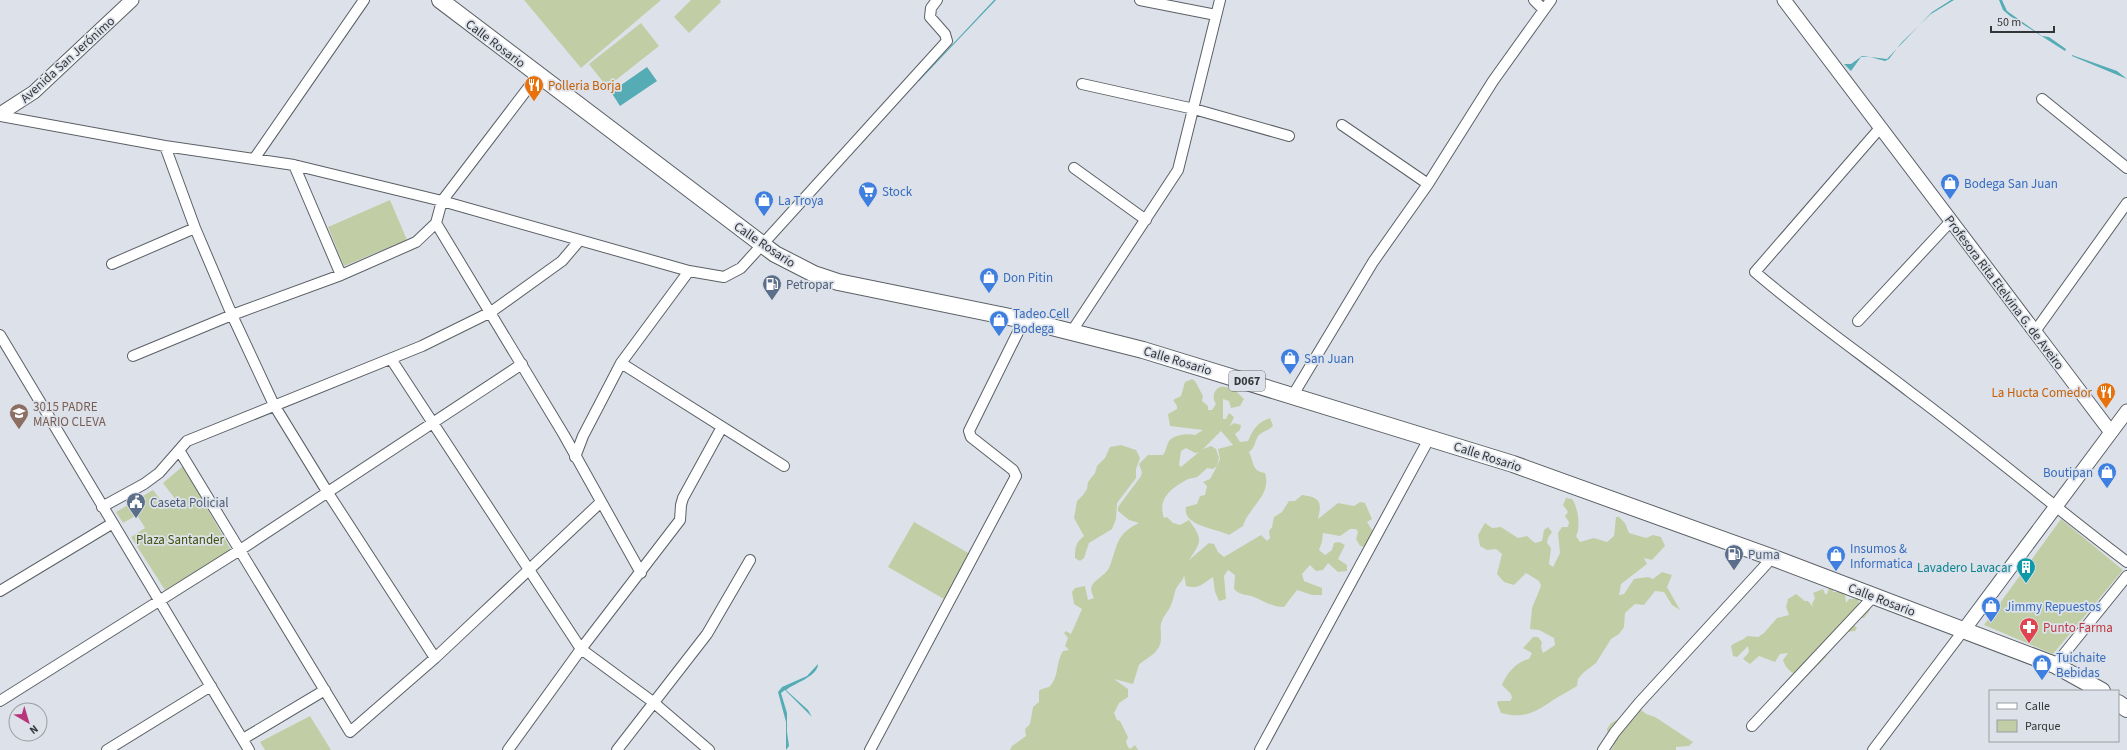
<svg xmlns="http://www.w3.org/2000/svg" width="2127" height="750" viewBox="0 0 2127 750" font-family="'Source Sans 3',sans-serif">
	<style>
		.green { fill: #c1cea5; fill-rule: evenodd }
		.water { fill: #55acb5 }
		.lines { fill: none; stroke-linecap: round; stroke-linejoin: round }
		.minor-casing { stroke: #5b6066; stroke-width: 12 }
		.tertiary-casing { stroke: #5b6066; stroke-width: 15 }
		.primary-casing { stroke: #5b6066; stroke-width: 18 }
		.minor { stroke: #fff; stroke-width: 10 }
		.tertiary { stroke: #fff; stroke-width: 13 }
		.primary { stroke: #fff; stroke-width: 16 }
		.labels { text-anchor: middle; stroke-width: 3.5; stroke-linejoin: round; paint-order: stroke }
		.shield { fill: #dde2ea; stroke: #66696d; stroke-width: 1 }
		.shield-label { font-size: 12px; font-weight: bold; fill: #333538 }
		.street-label { font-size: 13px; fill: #333538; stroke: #dde2ea }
		.food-label { font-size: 13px; fill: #c56008; stroke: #dde2ea; text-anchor: start }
		.shop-label { font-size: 13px; fill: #366cbe; stroke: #dde2ea; text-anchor: start }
		.service-label { font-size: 13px; fill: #4e5e75; stroke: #dde2ea; text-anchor: start }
		.education-label { font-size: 13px; fill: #785e54; stroke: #dde2ea; text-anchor: start }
		.park-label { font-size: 13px; fill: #41510d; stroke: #dde2ea }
		.culture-label { font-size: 13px; fill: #0d838f; stroke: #dde2ea; text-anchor: end }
		.health-label { font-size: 13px; fill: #be3a42; stroke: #dde2ea; text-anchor: start }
	</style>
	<rect width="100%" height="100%" fill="#dde2ea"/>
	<!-- green -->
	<path class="green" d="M524,0H661L581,68Z
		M691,0H720L721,2L689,33L674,17Z
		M641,23L659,46L607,87L589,64Z
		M390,200L407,240L344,266L328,227Z
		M1192,379L1195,381L1203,396L1202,401L1208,406V410H1212L1216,404C1212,399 1213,390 1220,387C1223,386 1230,388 1233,388L1244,399L1240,406L1231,408L1229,401L1223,399V419H1226L1229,413L1234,417L1230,426L1234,423L1241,425L1240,430L1235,434L1240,442L1248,441C1253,429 1258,422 1270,418L1273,426C1269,430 1263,431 1259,435C1254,441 1256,447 1249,452C1254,463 1252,471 1265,473C1272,496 1249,506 1243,526L1229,535C1215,528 1182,526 1186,507L1197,504L1200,496L1205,495L1207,486L1203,482L1210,479L1217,466L1213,469L1207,468C1204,471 1201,474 1197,477C1195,478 1191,478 1188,479C1172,488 1157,498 1164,518L1167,517L1173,523L1180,525L1189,520C1203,540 1202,541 1189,560L1209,543L1214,544L1218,552L1224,557L1261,535L1267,541L1270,538L1269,531L1272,527L1274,517L1282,512L1289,501H1295L1302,495C1321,497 1322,503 1318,519L1338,503L1354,506L1360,502L1365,503L1372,519L1367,522L1374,533L1366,547L1360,546L1356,539L1358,532L1356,529H1350L1340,536L1323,533L1322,542L1319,550L1325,555L1332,550L1334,543L1339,542L1345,545L1338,559L1347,565V571L1338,572L1328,563L1323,570L1316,571L1310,565L1302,574L1304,581L1322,588V595H1312L1297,590L1284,607C1272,607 1266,602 1254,597C1247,594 1240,596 1234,589L1235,575L1228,570L1224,576L1226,599L1219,601L1215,592L1213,577C1204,583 1198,590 1186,586L1184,574C1184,580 1180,582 1177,587C1174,592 1174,599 1171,605C1169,611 1164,615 1162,621C1158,630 1165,640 1157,650C1152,657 1143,660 1139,665L1133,684L1114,679L1128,689V697L1119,703L1114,713L1117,720L1120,721L1128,737L1126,742L1128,747L1130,749L1135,745L1138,750H1010L1012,746L1026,736L1025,729L1030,724L1033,707L1039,702V691C1043,687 1048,689 1051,685C1059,675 1056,661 1063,651L1069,650L1065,646L1068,638L1064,633L1066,631L1071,634L1082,609L1074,604L1072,592L1075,588L1085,586L1088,600L1094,598C1093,595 1091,592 1091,589C1092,580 1105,576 1109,568C1118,547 1114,535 1139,523L1129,520L1118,511V507L1141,476L1142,472L1139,464L1148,455H1163C1166,451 1166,447 1168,443C1171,435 1187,433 1195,435L1203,430L1170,426L1168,414L1177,409V406L1173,400L1181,396L1185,382ZM1221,431L1233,445L1218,449L1220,459L1217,466L1219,458L1216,449L1211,446L1203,449ZM1186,448L1195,453L1199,452L1181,467L1179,465L1181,451Z
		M1121,445L1136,450L1140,458L1136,469V478L1117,503L1116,519L1112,529L1089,543L1084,558L1080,561L1075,558C1075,547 1076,542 1084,536L1074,518L1077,501L1083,495L1087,489L1088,482L1095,473L1097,466L1105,458L1110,447Z
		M183,466L231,550L165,590L131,537L145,528L137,515L123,523L116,512L153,490L166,507L176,500L163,483Z
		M1566,498L1572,499C1578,507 1581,527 1576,536L1580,542L1594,538L1607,542L1614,536L1616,517H1619L1625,523L1629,533L1646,538L1653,535L1661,537L1665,546L1652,560L1644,558L1647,564L1621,584L1619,595L1624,594L1634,579L1648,577L1653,579L1662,572L1672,575L1667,587L1680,610L1672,605L1664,592L1655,591L1644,605L1635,604L1625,613L1624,627L1619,634L1611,639L1596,663L1583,673L1578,679L1577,686C1571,690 1565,693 1558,697C1538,710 1527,720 1501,713L1497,703L1498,701H1510L1512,698L1511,694L1502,685C1506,674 1517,661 1529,659L1532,653L1523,648L1533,637H1538L1542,642L1541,647L1543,653L1555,645L1554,638L1539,630L1530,629L1532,608L1541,586L1539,581L1526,573L1514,585L1504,582L1497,574L1502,554L1496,549L1487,550L1480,546L1478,535L1485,523L1492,528L1501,527L1518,538L1527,536L1535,543L1542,541L1544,530L1548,527L1552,532L1548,538L1547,543L1551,548L1549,564L1553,567L1560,553L1558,533L1562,527H1568L1569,522L1565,516L1568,512L1563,505Z
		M2061,519L2123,570L2053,654L1984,625Z
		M914,522L970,554L944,599L888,567Z
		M1829,588L1833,590V592H1842L1845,595L1846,603L1849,599H1858L1859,603L1869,601L1871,604L1870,610L1864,618H1859L1853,624L1857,628L1855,631L1847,632L1832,646L1826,657L1805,678C1796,677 1785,669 1783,660L1788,653L1780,654L1775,662L1759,656L1750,664L1743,659L1749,652L1748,646L1737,657L1733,656L1731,646C1736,641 1743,641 1747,636L1758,637L1764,633L1777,618L1789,615L1786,607L1788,599L1796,594L1805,601H1808L1813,607L1812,604L1815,598L1813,593L1823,589L1825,594H1827Z
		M1639,708L1646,714L1655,717L1693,742L1689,746L1676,747V750H1611L1614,745L1609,741L1607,729L1611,723Z
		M310,716L331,750H265L260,742Z"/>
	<!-- water -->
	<path class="water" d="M994,0H996L919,81H918Z
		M1951,0H1954L1931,14L1902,42L1889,59L1885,61L1870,57H1861L1851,71L1844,64H1851L1862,56L1887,59L1932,12Z
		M1999,0H2002L2007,11L2042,36L2049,37L2066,49L2065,51L2010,16L2003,10Z
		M2072,55L2117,71L2127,79L2072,56Z
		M647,67L657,81L620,106L611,92Z
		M818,664C818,676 795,683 786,690L808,710L812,717L785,690L781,693L787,713V732L789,746L786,750V722L778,692L782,687L807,676Z"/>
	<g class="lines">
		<!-- minor casing -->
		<g class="minor-casing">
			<path id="minor" d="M1140,0L1216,15
				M1534,0L1543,9
				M538,75L442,201L436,223L564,435L641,573
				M1082,84L1194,109L1289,136
				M2042,99L2127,168
				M0,116L165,146L294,165L442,201L689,271L724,277L741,268L947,41L945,34L930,17L931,8L937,0
				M1342,125L1428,184
				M1880,128L1755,272C1805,315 1858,352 1910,392C1984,447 2054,507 2127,562
				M165,146L195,228L232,315L274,405L328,493L435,658
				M254,159L364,0
				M294,165L341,275
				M1074,168L1146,220
				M112,264L195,228
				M1858,321L1951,221
				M2036,330L2127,203
				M1072,331L1178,170L1220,0
				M0,335L249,750
				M133,356L232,315L341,275L416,242L436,223
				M391,359L581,649L653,702L709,750
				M621,363L784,466
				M1293,395L1373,262L1428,184L1493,81L1551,0
				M179,450L350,732L435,658L601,502
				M575,457L583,436L621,363L689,271
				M102,507L144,484L159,473L187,441L422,346L491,312L562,261L579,241
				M0,591L113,523
				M2055,665L2127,576
				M0,701L240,550L522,364
				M1752,726L1874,596
				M243,739L325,690
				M107,750L211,686
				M508,750L581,649L680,520L681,505L683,498L722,427
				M617,750L707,634L750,560
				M870,750L1016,476L1013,470L971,437L969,431L1024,320
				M1260,750L1430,437
				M1603,750L1615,732L1639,703L1772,558
				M1873,750L1963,631"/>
		</g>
		<!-- tertiary casing -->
		<g class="tertiary-casing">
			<path id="tertiary" d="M1784,0L2110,431
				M0,114L34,92L132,0
				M1963,631L2127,411"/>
		</g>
		<!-- primary casing -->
		<g class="primary-casing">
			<path id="primary" d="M440,0L775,254L814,274L838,282L1024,320L1143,350L1513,464L1779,560L2055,665L2102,691
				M2118,703L2127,709"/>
		</g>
		<!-- minor -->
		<use href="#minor" class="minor"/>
		<!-- tertiary -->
		<use href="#tertiary" class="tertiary"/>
		<!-- primary -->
		<use href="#primary" class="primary"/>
	</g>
	<!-- icons -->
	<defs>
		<g id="restaurant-pin" transform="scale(1)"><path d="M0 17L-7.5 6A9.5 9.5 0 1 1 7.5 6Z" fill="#e8710a" stroke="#dde2ea"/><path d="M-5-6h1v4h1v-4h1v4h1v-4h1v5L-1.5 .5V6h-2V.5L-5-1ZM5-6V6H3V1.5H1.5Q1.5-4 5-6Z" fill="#fff"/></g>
		<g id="shop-pin" transform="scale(1)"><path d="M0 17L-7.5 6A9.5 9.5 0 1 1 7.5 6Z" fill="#3f7fe0" stroke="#dde2ea"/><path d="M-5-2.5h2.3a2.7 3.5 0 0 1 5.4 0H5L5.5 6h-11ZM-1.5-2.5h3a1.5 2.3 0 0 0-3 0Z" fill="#fff"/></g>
		<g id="supermarket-pin" transform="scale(1)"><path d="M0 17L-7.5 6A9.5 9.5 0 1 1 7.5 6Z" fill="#3f7fe0" stroke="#dde2ea"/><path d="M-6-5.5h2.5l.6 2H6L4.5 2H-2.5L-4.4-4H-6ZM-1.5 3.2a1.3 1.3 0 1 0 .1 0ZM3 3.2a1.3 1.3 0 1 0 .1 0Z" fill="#fff"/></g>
		<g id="fuel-pin" transform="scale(1)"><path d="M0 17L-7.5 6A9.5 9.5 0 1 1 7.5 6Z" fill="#5c6f8a" stroke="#dde2ea"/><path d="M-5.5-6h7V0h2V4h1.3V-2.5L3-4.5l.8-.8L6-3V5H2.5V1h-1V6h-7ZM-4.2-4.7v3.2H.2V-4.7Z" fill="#fff"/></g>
		<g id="school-pin" transform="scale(1)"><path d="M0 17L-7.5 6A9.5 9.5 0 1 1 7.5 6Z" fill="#8d6e63" stroke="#dde2ea"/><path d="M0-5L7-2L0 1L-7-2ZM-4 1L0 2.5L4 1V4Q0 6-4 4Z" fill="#fff"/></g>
		<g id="civic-pin" transform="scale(1)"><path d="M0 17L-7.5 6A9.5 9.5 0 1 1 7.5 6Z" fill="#5c6f8a" stroke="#dde2ea"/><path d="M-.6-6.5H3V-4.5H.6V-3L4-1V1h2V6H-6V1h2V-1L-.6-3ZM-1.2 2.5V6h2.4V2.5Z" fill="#fff"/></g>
		<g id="building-pin" transform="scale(1)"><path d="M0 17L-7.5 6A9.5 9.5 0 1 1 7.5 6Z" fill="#0f9aa8" stroke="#dde2ea"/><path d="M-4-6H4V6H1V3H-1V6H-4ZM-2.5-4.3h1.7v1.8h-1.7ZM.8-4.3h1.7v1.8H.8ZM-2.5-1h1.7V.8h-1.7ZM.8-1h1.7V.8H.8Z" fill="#fff"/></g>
		<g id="pharmacy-pin" transform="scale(1)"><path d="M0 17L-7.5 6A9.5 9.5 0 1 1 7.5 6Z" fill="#e0444e" stroke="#dde2ea"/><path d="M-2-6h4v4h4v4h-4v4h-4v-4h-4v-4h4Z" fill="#fff"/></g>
	</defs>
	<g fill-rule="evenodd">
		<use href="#restaurant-pin" x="534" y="85"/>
		<use href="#shop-pin" x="1950" y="183"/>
		<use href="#supermarket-pin" x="868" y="191"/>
		<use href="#shop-pin" x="764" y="200"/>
		<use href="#shop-pin" x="989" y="277"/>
		<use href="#fuel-pin" x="772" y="284"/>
		<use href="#shop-pin" x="999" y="320"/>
		<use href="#shop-pin" x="1290" y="358"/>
		<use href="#restaurant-pin" x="2106" y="392"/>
		<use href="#school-pin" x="19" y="413"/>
		<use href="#shop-pin" x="2107" y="472"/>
		<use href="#civic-pin" x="136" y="502"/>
		<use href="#fuel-pin" x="1734" y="554"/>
		<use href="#shop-pin" x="1836" y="555"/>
		<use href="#building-pin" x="2026" y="567"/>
		<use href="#shop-pin" x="1991" y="606"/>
		<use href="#pharmacy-pin" x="2029" y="627"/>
		<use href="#shop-pin" x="2042" y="664"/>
	</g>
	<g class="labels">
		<!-- shield labels -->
		<rect class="shield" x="1229" y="371" width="36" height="20" rx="3"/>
		<g class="shield-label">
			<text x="1247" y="385">D067</text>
		</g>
		<!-- street labels -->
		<g class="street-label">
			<text transform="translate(496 43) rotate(37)" y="5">Calle Rosario</text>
			<text transform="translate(67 59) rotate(-42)" y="5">Avenida San Jerónimo</text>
			<text transform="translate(765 244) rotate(34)" y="5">Calle Rosario</text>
			<text transform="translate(2005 292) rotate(53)" y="5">Profesora Rita Etelvina G. de Aveiro</text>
			<text transform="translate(1178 360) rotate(17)" y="5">Calle Rosario</text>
			<text transform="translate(1488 456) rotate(18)" y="5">Calle Rosario</text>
			<text transform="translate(1882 599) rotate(21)" y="5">Calle Rosario</text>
		</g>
		<!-- food labels -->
		<g class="food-label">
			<text x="548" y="90">Polleria Borja</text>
			<text x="2092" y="397" text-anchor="end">La Hucta Comedor</text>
		</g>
		<!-- shop labels -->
		<g class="shop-label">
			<text x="1964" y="188">Bodega San Juan</text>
			<text x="882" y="196">Stock</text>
			<text x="778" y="205">La Troya</text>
			<text x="1003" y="282">Don Pitin</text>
			<text x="1013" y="318">Tadeo Cell<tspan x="1013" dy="15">Bodega</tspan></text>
			<text x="1304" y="363">San Juan</text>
			<text x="2093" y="477" text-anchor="end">Boutipan</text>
			<text x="1850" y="553">Insumos &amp;<tspan x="1850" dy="15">Informatica</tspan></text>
			<text x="2005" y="611">Jimmy Repuestos</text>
			<text x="2056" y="662">Tuichaite<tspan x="2056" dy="15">Bebidas</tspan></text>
		</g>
		<!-- service labels -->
		<g class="service-label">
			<text x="786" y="289">Petropar</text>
			<text x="150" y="507">Caseta Policial</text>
			<text x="1748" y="559">Puma</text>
		</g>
		<!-- education labels -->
		<g class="education-label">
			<text x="33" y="411">3015 PADRE<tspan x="33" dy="15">MARIO CLEVA</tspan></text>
		</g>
		<!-- park labels -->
		<g class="park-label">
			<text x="180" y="544">Plaza Santander</text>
		</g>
		<!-- culture labels -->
		<g class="culture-label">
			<text x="2012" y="572">Lavadero Lavacar</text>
		</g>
		<!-- health labels -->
		<g class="health-label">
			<text x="2043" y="632">Punto Farma</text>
		</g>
	</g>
	<!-- legend -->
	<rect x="1989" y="690" width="130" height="52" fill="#dde2ea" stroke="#999da3"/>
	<rect x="1997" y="703" width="20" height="6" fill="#ffffff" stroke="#999da3"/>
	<text x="2025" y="710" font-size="12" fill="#333538">Calle</text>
	<rect x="1997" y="720" width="20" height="12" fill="#c1cea5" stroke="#999da3"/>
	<text x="2025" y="730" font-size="12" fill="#333538">Parque</text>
	<!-- north arrow -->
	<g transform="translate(28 722) rotate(142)"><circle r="19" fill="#dde2ea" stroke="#999da3"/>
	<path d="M0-3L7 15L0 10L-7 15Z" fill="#b9357b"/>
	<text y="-6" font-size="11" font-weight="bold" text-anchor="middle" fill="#333538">N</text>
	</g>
	<!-- scale -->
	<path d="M1991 26v6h63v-6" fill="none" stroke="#333538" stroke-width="2"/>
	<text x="1997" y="26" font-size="12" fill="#333538" stroke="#dde2ea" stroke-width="3" paint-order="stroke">50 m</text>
</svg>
